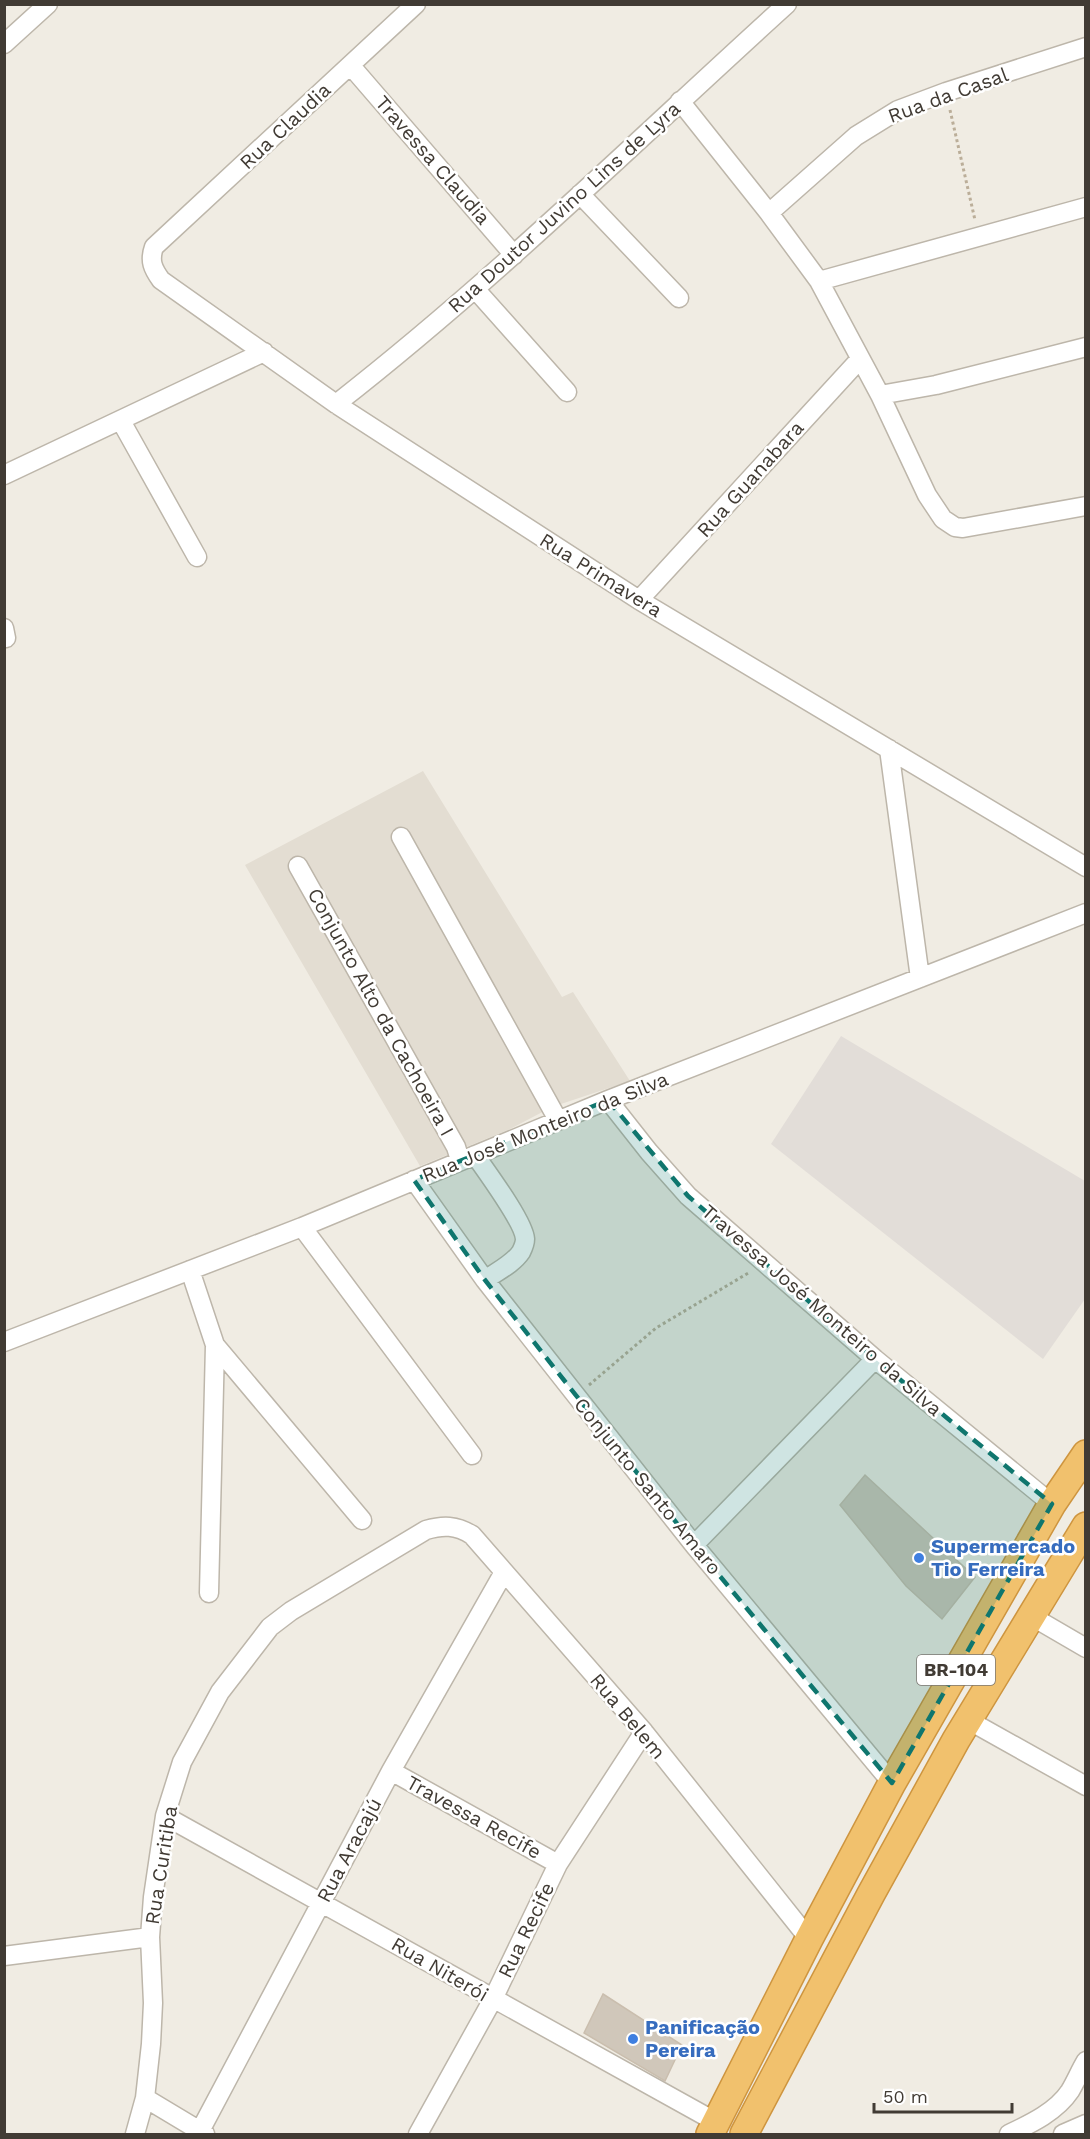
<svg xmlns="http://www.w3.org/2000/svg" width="1090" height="2139" viewBox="0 0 1090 2139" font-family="'Work Sans',sans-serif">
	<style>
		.residential { fill: #e3ddd2 }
		.industrial { fill: #e2ddd8 }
		.building { fill: #d0c7ba; stroke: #cabeae; stroke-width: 1.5 }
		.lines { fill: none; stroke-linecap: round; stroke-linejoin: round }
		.minor-casing { stroke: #bdb6aa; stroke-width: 21 }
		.highway-casing { stroke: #ce953f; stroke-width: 30 }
		.path { stroke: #bbae99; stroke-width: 3; stroke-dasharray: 3 3; stroke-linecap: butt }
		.minor { stroke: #fff; stroke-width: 18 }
		.highway { stroke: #f1c16d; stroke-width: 27 }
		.marked { fill: #0f766e; fill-opacity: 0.2; stroke: #0f766e; stroke-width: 4.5; stroke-dasharray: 12 8; stroke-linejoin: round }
		.shop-dot { fill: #3f7fe0; stroke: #fff; stroke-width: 2 }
		.labels { text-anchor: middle; stroke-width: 5; stroke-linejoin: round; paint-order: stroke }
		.shield { fill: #fff; stroke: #7a7671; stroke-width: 1.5 }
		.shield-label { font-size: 18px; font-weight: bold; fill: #413b34 }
		.street-label { font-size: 20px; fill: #413b34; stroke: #fff }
		.shop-label { font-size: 20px; font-weight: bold; fill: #366cbe; stroke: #fff; text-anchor: start }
	</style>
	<rect width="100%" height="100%" fill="#f0ece3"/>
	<!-- residential -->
	<path class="residential" d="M423,771L562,997L573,992L630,1081L552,1107L510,1129L420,1166L245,865Z"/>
	<!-- industrial -->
	<path class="industrial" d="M841,1036L1085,1181V1299L1043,1359L771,1144Z"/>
	<!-- building -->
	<path class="building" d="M865,1475L975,1577L942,1619L906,1586L840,1505Z
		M603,1994L682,2045L665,2081L584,2033Z"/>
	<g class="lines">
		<!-- minor casing -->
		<g class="minor-casing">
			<path id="minor" d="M416,4L154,247C149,261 153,269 161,280L336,404L639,600L1086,867
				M4,44L48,4
				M351,66L514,255
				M680,101L769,213L819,281L880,395L927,495L943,519L955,527L963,528L1086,506
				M580,194L679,298
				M769,213L856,136L898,110L946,92L1086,47
				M819,281L1086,207
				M476,290L567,392
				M880,395L936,385L1086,347
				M336,404C495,280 638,139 787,4
				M121,421L197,557
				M4,475L264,352
				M639,600L860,359
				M4,628L6,638
				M889,749L920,978
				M401,837L558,1120
				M298,866L456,1147L460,1160
				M608,1100L649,1152L688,1196L875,1359L1052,1504
				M475,1155C486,1171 524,1222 525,1239C525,1242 523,1248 521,1252C513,1264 496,1272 485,1280
				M414,1180L485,1280L694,1545L892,1783
				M302,1227L472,1455
				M190,1270L215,1345L209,1593
				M4,1342L302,1227L608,1100L1086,913
				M215,1345L362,1520
				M694,1545L875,1359
				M1031,1616L1086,1648
				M968,1720L1086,1786
				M391,1771L558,1864
				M165,1816L716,2122
				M4,1956L150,1937
				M145,2098L205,2134
				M200,2131L391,1771L504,1572
				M135,2134L145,2098L151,2044L153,2003L150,1937L153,1897L165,1816L182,1762L220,1692L270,1627L291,1611L426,1530C443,1525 456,1525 472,1535L644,1732L809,1939
				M418,2134L493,1999L558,1864L644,1732
				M1009,2134C1030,2124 1056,2112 1070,2091C1076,2081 1080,2071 1086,2061
				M1063,2134L1086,2124"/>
		</g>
		<!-- highway casing -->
		<g class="highway-casing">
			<path id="highway" d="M710,2134L809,1939L892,1783L1052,1504L1086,1454
				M744,2134L871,1894L956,1740L1086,1526"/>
		</g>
		<!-- path -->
		<path class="path" d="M950,110L975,220
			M589,1385L656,1328L750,1272"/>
		<!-- minor -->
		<use href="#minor" class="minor"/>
		<!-- highway -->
		<use href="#highway" class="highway"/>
	</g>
	<!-- marked area -->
	<path class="marked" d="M608,1100L688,1196L875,1359L1052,1504L892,1783L694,1545L485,1280L414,1180Z"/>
	<!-- markers -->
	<g class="shop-dot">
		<circle cx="919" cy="1558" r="6"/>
		<circle cx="633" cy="2039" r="6"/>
	</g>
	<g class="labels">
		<!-- shield labels -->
		<rect class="shield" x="917" y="1655" width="78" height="30" rx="4.5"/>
		<g class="shield-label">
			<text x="956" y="1676">BR-104</text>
		</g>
		<!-- street labels -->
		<g class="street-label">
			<text transform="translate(948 95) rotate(-20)" y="7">Rua da Casal</text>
			<text transform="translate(285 126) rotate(-43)" y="7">Rua Claudia</text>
			<text transform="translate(433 160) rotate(49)" y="7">Travessa Claudia</text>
			<text transform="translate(564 207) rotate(-42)" y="7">Rua Doutor Juvino Lins de Lyra</text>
			<text transform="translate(750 479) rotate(-48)" y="7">Rua Guanabara</text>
			<text transform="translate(601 575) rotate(32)" y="7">Rua Primavera</text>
			<text transform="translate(381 1012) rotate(61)" y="7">Conjunto Alto da Cachoeira I</text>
			<text transform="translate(545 1127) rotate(-22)" y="7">Rua José Monteiro da Silva</text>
			<text transform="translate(822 1310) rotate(41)" y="7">Travessa José Monteiro da Silva</text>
			<text transform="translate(648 1486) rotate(51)" y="7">Conjunto Santo Amaro</text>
			<text transform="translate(628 1716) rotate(50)" y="7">Rua Belem</text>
			<text transform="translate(474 1817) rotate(29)" y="7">Travessa Recife</text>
			<text transform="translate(349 1850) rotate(-62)" y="7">Rua Aracajú</text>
			<text transform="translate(161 1865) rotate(-81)" y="7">Rua Curitiba</text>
			<text transform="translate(526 1930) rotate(-64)" y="7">Rua Recife</text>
			<text transform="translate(440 1969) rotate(30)" y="7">Rua Niterói</text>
		</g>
		<!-- shop labels -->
		<g class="shop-label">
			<text x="931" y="1553">Supermercado<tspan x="931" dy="23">Tio Ferreira</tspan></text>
			<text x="645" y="2034">Panificação<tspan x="645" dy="23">Pereira</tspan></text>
		</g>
	</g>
	<!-- border -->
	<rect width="1090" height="2139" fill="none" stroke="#413b34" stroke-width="12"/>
	<!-- scale -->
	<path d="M874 2103v9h138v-9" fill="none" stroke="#413b34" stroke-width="3"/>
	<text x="883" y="2103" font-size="18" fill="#413b34" stroke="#ffffff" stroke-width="4.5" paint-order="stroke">50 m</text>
</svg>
